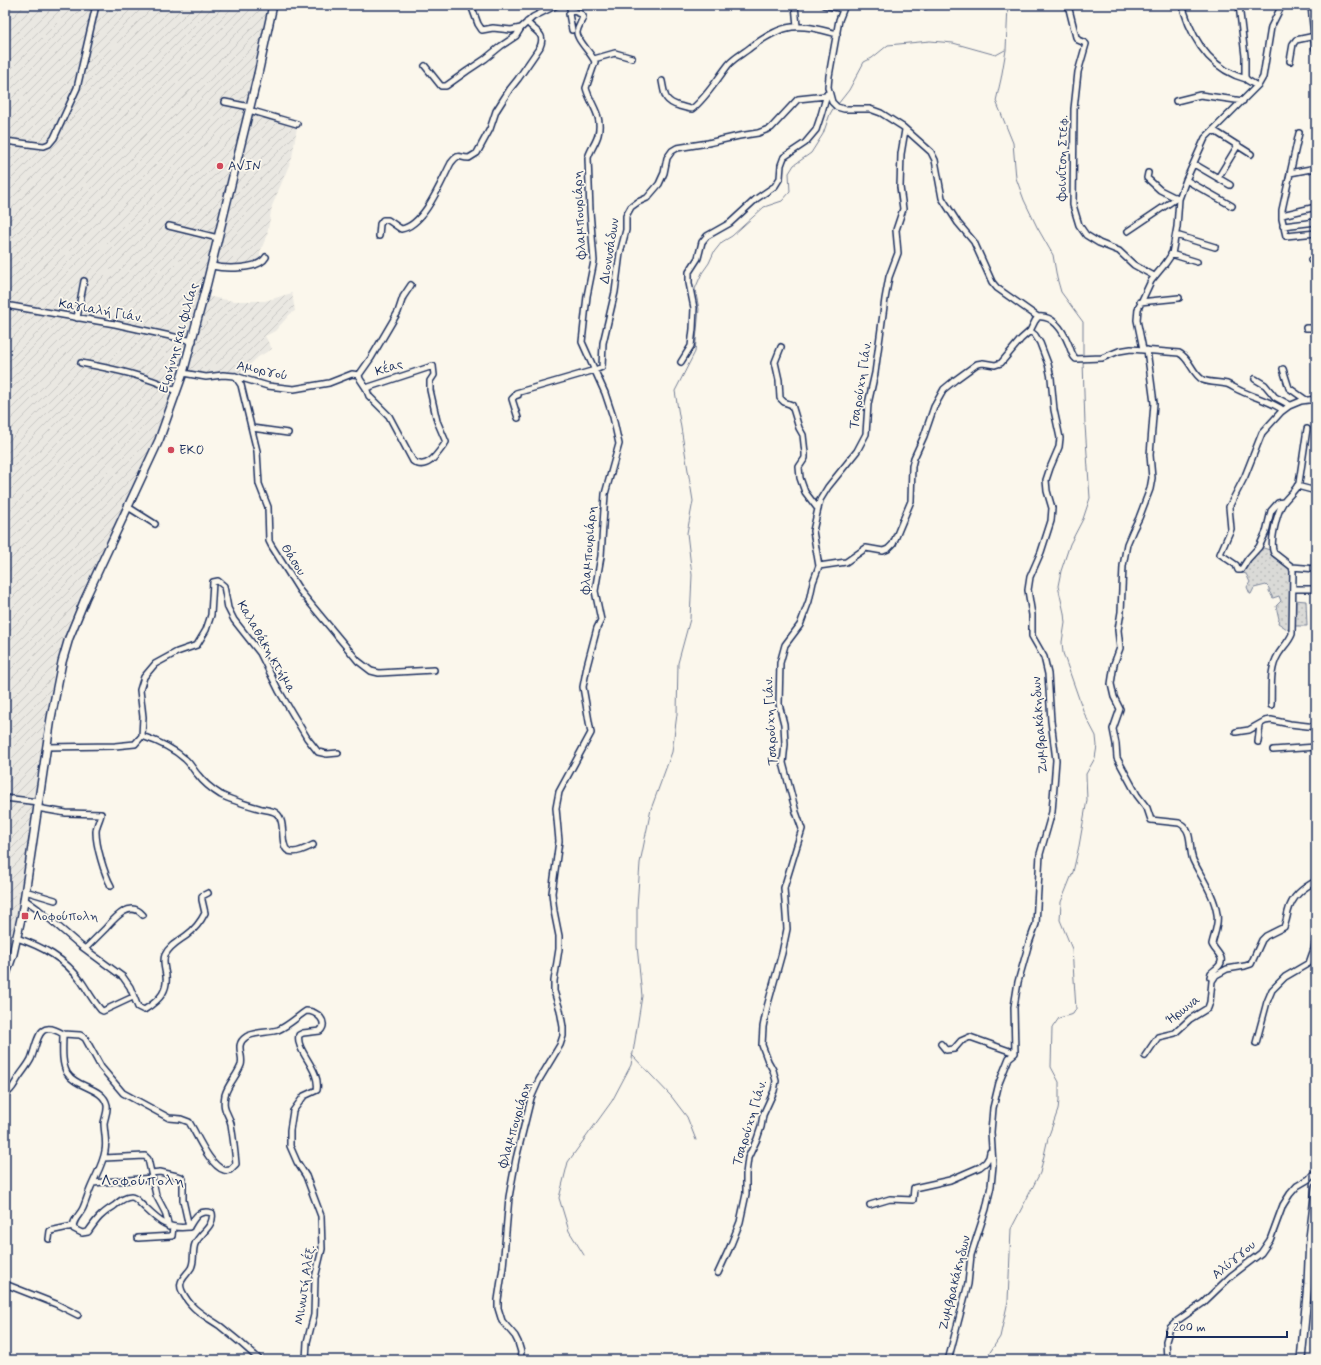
<svg xmlns="http://www.w3.org/2000/svg" width="1321" height="1365" viewBox="0 0 1321 1365" font-family="Mynerve,sans-serif">
	<style>
		.industrial { fill: url(#industrial-furrows) }
		.grass { fill: url(#grass-dots); stroke: #7a849a }
		.lines { fill: none; stroke-linecap: round; stroke-linejoin: round }
		.stream { stroke: #747e96; stroke-width: 1 }
		.street-casing { stroke: #1b2f5e; stroke-width: 8 }
		.secondary-casing { stroke: #1b2f5e; stroke-width: 10 }
		.street { stroke: #fbf7ec; stroke-width: 5 }
		.secondary { stroke: #fbf7ec; stroke-width: 7 }
		.poi-dot { fill: #d1495b; stroke: #fbf7ec; stroke-width: 1.5 }
		.labels { text-anchor: middle; dominant-baseline: central; stroke-width: 3.5; stroke-linejoin: round; paint-order: stroke }
		.street-label { font-size: 13px; fill: #1b2f5e; stroke: #fbf7ec }
		.poi-label { font-size: 13px; fill: #1b2f5e; stroke: #fbf7ec; text-anchor: start }
		.quarter-label { font-size: 15px; letter-spacing: 1px; fill: #1b2f5e; stroke: #fbf7ec }
	</style>
	<defs>
		<pattern id="industrial-furrows" width="10" height="10" patternUnits="userSpaceOnUse"><rect width="10" height="10" fill="#eae8e2"/><path d="M-1 1l2-2M0 10L10 0M9 11l2-2" fill="none" stroke="#c8c7c4"/></pattern>
		<pattern id="grass-dots" width="8" height="8" patternUnits="userSpaceOnUse"><rect width="8" height="8" fill="#dadad7"/><path d="M2 2h.1M6 6h.1" fill="none" stroke="#babbbb" stroke-width="1.8" stroke-linecap="round"/></pattern>
	</defs>
	<rect width="100%" height="100%" fill="#fbf7ec"/>
	<filter id="ink" filterUnits="userSpaceOnUse"><feTurbulence type="fractalNoise" baseFrequency=".025" numOctaves="2"/><feDisplacementMap in="SourceGraphic" scale="8" xChannelSelector="R" yChannelSelector="G"/><feConvolveMatrix kernelMatrix="1 2 1 2 8 2 1 2 1" color-interpolation-filters="sRGB"/></filter>
	<g filter="url(#ink)">
		<path class="industrial" d="M5,5H269L244,111L297,127L292,158L272,206L267,235L260,252V261L245,265L224,266L208,263L200,295L233,301H265L292,293L295,311L290,314L275,331L265,336L272,349L258,357L240,374H194L180,370L163,417L125,508L93,577H89L71,617L54,670L18,909L5,965Z"/>
		<path class="grass" d="M1260,547L1270,550L1272,556L1290,569V631L1278,623L1279,619L1276,606L1281,601L1279,596L1273,598L1269,591V588L1266,585L1254,588L1251,594H1250L1247,587L1250,582C1248,579 1248,577 1246,574L1237,571Z
			M1295,600L1306,601L1307,626H1295Z"/>
		<g class="lines">
			<path class="stream" d="M1008,5L1006,50L1001,79L996,101L1013,143L1016,178L1024,200L1037,227L1053,255L1057,278L1061,292L1083,322V357
				M838,104L849,90L864,62L872,58L888,45L930,41L953,43L996,55L1005,50
				M632,1055L671,1096L687,1117L696,1140
				M584,1255L569,1231L559,1198L568,1162L612,1101L631,1065L642,996L637,946V907L640,863L651,809L672,752L677,714L678,663L690,619L692,575L687,533L693,501L675,391L695,352L699,309L695,289L702,273L709,263L714,252L722,242L732,236L764,207L782,201L790,192L789,173L794,165L811,153L823,134L830,114L834,107
				M985,1360L1000,1337L1008,1301L1011,1229L1040,1173L1048,1138L1058,1110L1059,1100V1082L1051,1067L1052,1028L1059,1018L1073,1014L1076,1009L1072,949L1060,920L1061,902L1073,872L1079,846L1087,800L1086,774L1095,758L1097,746L1096,736L1084,713L1063,653L1062,642L1065,623L1064,613L1058,586L1061,571L1070,544L1083,519L1090,498L1085,425L1083,361"/>
			<g class="street-casing">
				<path id="street" d="M471,5L478,24L482,30L493,28L511,30L521,28
					M795,5L797,26
					M824,5L843,9
					M845,5L839,20L829,76L828,87L832,102L837,107L844,109H870L881,113L903,127L931,152L935,160L942,198L958,223L974,242L992,282L997,288L1038,317C1054,315 1064,333 1069,345C1071,350 1072,356 1076,359L1102,358L1119,351L1131,349L1179,353C1190,358 1192,374 1203,380C1211,383 1219,382 1227,384C1232,386 1236,389 1241,391C1256,398 1270,401 1283,410
					M913,5L925,6
					M1068,5L1076,37L1078,40L1085,43L1086,44L1078,72L1074,109L1073,205L1079,225L1086,235L1099,243L1119,251L1134,265L1154,276
					M1239,5L1245,56V77L1247,80L1257,86
					M571,10L569,14L572,30
					M1184,11C1194,43 1213,70 1246,79
					M594,59L615,53L632,58
					M1290,61L1293,44L1296,40L1315,36
					M425,66L441,86H446L467,71L485,59L501,46L516,36L521,28L533,17L557,5
					M662,81C665,96 664,101 679,106C684,107 687,109 692,109C707,97 717,79 729,64C735,57 744,53 751,47C786,22 797,23 837,34
					M1176,101L1200,95L1243,101
					M225,102L250,107
					M249,110L297,124
					M1213,130L1251,154
					M1299,133L1282,210V219L1286,236L1316,233
					M5,141L44,146L49,144L54,138L77,88L96,5
					M1194,164L1230,185
					M1148,173L1147,178L1160,190L1178,199
					M1290,173L1316,168
					M1218,178L1238,145
					M1186,180L1232,206
					M1282,215L1316,207
					M169,226L218,238
					M1283,226L1316,222
					M1128,231L1174,200L1176,197
					M1176,235L1215,247
					M379,236L380,224L383,220H388L401,229C424,226 441,182 451,163C460,152 458,158 469,158L477,153L490,129L496,111L510,89L518,79L540,47C546,33 535,32 527,22
					M1171,254L1197,262
					M1311,260H1316
					M212,266C225,269 259,270 266,257
					M1140,302L1179,298
					M5,305L115,324L193,341
					M77,318L84,281
					M1306,328H1316
					M781,347L775,362L779,380L780,398L784,402L792,405L799,428L803,435L805,453V458L799,467L800,478L805,492L818,509
					M1143,349L1137,320L1138,309L1151,281L1165,264L1172,254L1177,227L1179,199L1186,180L1205,138L1259,84L1263,77L1271,27L1282,5
					M1147,350L1154,403L1150,455L1152,478L1150,489L1139,518L1133,530L1127,544L1123,566L1121,612L1118,630L1120,648L1114,664L1111,684L1114,697L1120,709L1113,729L1116,744L1117,758L1137,795L1147,808L1151,820L1179,823C1194,830 1188,848 1193,860C1201,877 1214,894 1217,914C1219,925 1214,934 1212,944C1215,952 1227,958 1218,967C1216,969 1213,971 1211,973L1210,977L1213,979
					M681,362L691,346L693,329L694,308L689,283V272L698,258L702,242L707,236L730,223L756,199L775,186L780,178L781,165L784,157L805,143L816,130L821,115L827,94
					M81,363C114,369 147,376 177,391
					M1283,369L1289,388L1306,400
					M183,373L206,377L223,375L235,376L268,386L294,389L329,383L352,374L359,375
					M359,375L360,379L366,388L433,366L434,375L430,381V390L437,421L446,442C438,453 427,472 413,461L389,416L369,396L366,388
					M359,375L371,358L391,324L398,312L403,297L411,285
					M235,376L241,385L257,451L259,484L268,507L269,541L271,545L300,591L358,661L371,671L379,673L434,670
					M1255,379L1265,385L1275,397L1290,405
					M518,418L512,399L515,396L518,395L516,393L595,370L602,367L603,343L615,292L620,253L626,230V216L631,207L638,202L647,198L659,184L664,173L667,158L672,151L677,148L708,143L739,136L758,133L771,128L798,99L826,96
					M252,428L288,433
					M1297,486L1316,491
					M1283,502L1278,503L1271,511L1266,532L1259,547L1248,559L1241,570H1238L1236,565L1220,554L1231,529L1229,507L1245,476L1262,433L1281,412L1289,406L1301,401L1316,399
					M128,507L155,524
					M819,566L846,562L866,548L883,551L888,549L893,544L911,501L912,466L914,458L924,436L934,407L944,389L955,380L977,364L983,363L995,365L1001,363L1021,339L1030,331L1035,321L1038,317
					M1292,567L1316,569
					M1293,589H1316
					M1271,705C1272,689 1269,670 1278,655C1282,648 1289,642 1292,634L1293,571L1292,567L1274,553C1269,544 1277,512 1283,503C1288,496 1295,491 1299,483L1307,429
					M1236,732L1249,730L1265,721L1271,720L1290,724L1316,727
					M142,736C157,741 173,748 185,759C191,764 193,770 198,775C204,783 213,790 221,795C233,801 248,805 262,809C266,810 272,810 276,813C292,824 268,869 313,845
					M1258,742L1260,725
					M46,747L115,746L135,744L142,736L143,717L140,690L144,677L155,664L177,652L197,645L206,630L211,615L213,582L218,581L224,586L228,608L234,620L260,653L279,691L307,738L318,752L327,754L338,753
					M1273,750L1316,747
					M5,798L38,802
					M37,808L66,813L101,814C100,820 96,825 96,832C96,846 104,873 111,886
					M25,891L55,900
					M24,899L38,909L81,946L123,977L130,987L138,1007L144,1010C160,1000 170,990 165,970C164,965 163,960 165,955C170,945 179,941 187,935C195,929 201,921 205,913L202,900V896L208,893
					M17,938C43,947 64,958 81,981C88,991 93,1001 101,1010L103,1011L133,997
					M85,949C92,942 98,936 105,929C114,919 130,899 143,915
					M63,1034L80,1035L85,1038L101,1067L123,1093L169,1118L181,1119L189,1122C197,1134 209,1165 224,1170C226,1171 228,1170 230,1170L236,1164C235,1151 233,1137 231,1124C228,1111 222,1112 225,1095C228,1084 237,1076 241,1065C244,1055 234,1045 246,1037C253,1032 268,1033 278,1030C288,1026 297,1017 306,1011C317,1011 329,1022 320,1031L303,1033L299,1035C295,1051 321,1069 317,1090L304,1096L293,1111L290,1130V1146L297,1162L306,1176L321,1216L322,1249L315,1278L314,1315L307,1342L306,1360
					M1256,1043L1267,1002L1272,990L1285,977L1309,963L1314,949L1316,936
					M941,1044L946,1050L954,1049L961,1041L970,1037L1015,1053
					M1145,1056L1158,1037L1175,1033L1190,1019L1208,1008L1210,1002L1212,981L1216,975L1227,969L1245,966L1251,964L1262,940L1266,936L1284,927C1286,922 1287,917 1288,912C1292,896 1303,888 1316,881
					M5,1094C11,1092 14,1085 17,1080C21,1073 27,1067 31,1059C38,1042 37,1018 63,1034C63,1046 61,1062 67,1073C76,1088 103,1087 107,1105C108,1111 105,1117 104,1123C104,1132 107,1141 105,1151C103,1164 96,1175 91,1187C88,1194 86,1201 83,1208C80,1215 71,1221 74,1229L82,1233L88,1232C97,1219 101,1214 114,1206C119,1202 124,1197 131,1197C135,1197 138,1201 141,1204C157,1219 165,1230 189,1227C195,1217 199,1209 212,1213C215,1226 200,1233 195,1244C192,1251 195,1261 191,1268C186,1276 177,1281 182,1291C191,1310 204,1315 220,1326C234,1337 247,1348 260,1360
					M104,1158L145,1156L148,1159L156,1195L165,1212L169,1227
					M151,1173L160,1172L181,1177L183,1179V1200L189,1227
					M93,1183L152,1178
					M870,1205L890,1199L913,1200L914,1188L950,1180L980,1167L986,1162L989,1157L990,1152
					M138,1238L172,1236L173,1227
					M49,1239L50,1231L73,1226
					M1310,1248L1316,1249
					M718,1273L730,1247L740,1222L746,1194V1174L748,1158L757,1139L761,1127L763,1115L774,1091L776,1081L773,1070L768,1061L762,1045L763,1027L767,1007L782,953L787,929L784,888L802,829L796,812L783,763L785,744L784,724L779,704L780,663L785,645L800,625L809,601L813,582L819,566L813,531L820,500L828,487L857,451L866,434L868,404L875,373L885,299L889,277L898,253L896,230L903,209L900,187L901,154L905,130
					M5,1284L56,1304L78,1315
					M520,1360L521,1352L518,1342L515,1336L502,1321L498,1308V1300L503,1267L509,1197L516,1159L531,1098L539,1080L560,1045L563,1036V1027L560,1010L554,991V981L559,949V936L554,911L552,893L559,841L556,808L559,792L591,733L583,687L587,666L597,628L601,620L595,591L601,556L605,494L619,444L613,417L605,393L582,342L587,296L594,261L590,211L588,158C590,150 596,143 598,135C603,115 591,106 586,88L595,62C592,54 576,39 577,32C578,26 582,22 583,16L581,14L571,10L568,5
					M947,1360L949,1357L968,1284L971,1255L986,1209L991,1186L993,1165L991,1132L993,1108L999,1083L1009,1058L1015,1053L1014,1007L1018,982L1029,943L1036,924L1040,854L1052,812L1056,760L1051,721L1048,674L1044,657L1032,636V615L1028,590L1030,577L1041,552L1051,521L1052,508L1047,491L1046,480L1050,468L1059,447L1060,438L1054,410L1051,378L1048,364L1040,343L1035,335L1030,331
					M1167,1360L1166,1341L1170,1328L1177,1321L1203,1303L1231,1276L1261,1253L1270,1240L1283,1205L1290,1194L1297,1186L1309,1179L1316,1171"/>
			</g>
			<g class="secondary-casing">
				<path id="secondary" d="M1312,5L1316,48
					M5,977L13,954L22,914L51,718L62,662L69,638L85,599L159,440L183,373L207,283L258,74L273,5
					M1301,1360L1308,1284L1310,1238L1316,1188"/>
			</g>
			<use href="#street" class="street"/>
			<use href="#secondary" class="secondary"/>
		</g>
	</g>
	<g class="poi-dot">
		<circle cx="220" cy="166" r="4"/>
		<circle cx="171" cy="450" r="4"/>
		<rect x="21" y="912" width="8" height="8" rx="2"/>
	</g>
	<g class="labels">
		<g class="street-label">
			<text transform="translate(1063 158) rotate(-89)">Φοινίτση Στεφ.</text>
			<text transform="translate(580 215) rotate(-93)">Φλαμπουριάρη</text>
			<text transform="translate(610 251) rotate(-81)">Διονυσάδων</text>
			<text transform="translate(101 311) rotate(10)">Καγιαλή Γιάν.</text>
			<text transform="translate(179 338) rotate(-74)">Ειρήνης και Φιλίας</text>
			<text transform="translate(389 368) rotate(-18)">Κέας</text>
			<text transform="translate(262 371) rotate(12)">Αμοργού</text>
			<text transform="translate(861 385) rotate(-81)">Τσαρούχη Γιάν.</text>
			<text transform="translate(589 550) rotate(-86)">Φλαμπουριάρη</text>
			<text transform="translate(293 560) rotate(57)">Θάσου</text>
			<text transform="translate(266 647) rotate(60)">Καλαθάκη κτήμα</text>
			<text transform="translate(771 721) rotate(-93)">Τσαρούχη Γιάν.</text>
			<text transform="translate(1040 725) rotate(-94)">Ζυμβρακάκηδων</text>
			<text transform="translate(1183 1010) rotate(-37)">Ήρωνα</text>
			<text transform="translate(750 1123) rotate(-73)">Τσαρούχη Γιάν.</text>
			<text transform="translate(515 1125) rotate(-74)">Φλαμπουριάρη</text>
			<text transform="translate(1234 1260) rotate(-40)">Αλύγγου</text>
			<text transform="translate(955 1283) rotate(-76)">Ζυμβρακάκηδων</text>
			<text transform="translate(305 1285) rotate(-82)">Μινωτή Αλέξ.</text>
		</g>
		<g class="poi-label">
			<text x="228" y="166">AVIN</text>
			<text x="179" y="450">EKO</text>
			<text x="33" y="916">Λοφούπολη</text>
		</g>
		<g class="quarter-label">
			<text x="143" y="1181">Λοφούπολη</text>
		</g>
	</g>
	<rect width="1321" height="1365" fill="none" stroke="#fbf7ec" stroke-width="20"/>
	<rect x="10" y="10" width="1301" height="1345" fill="none" stroke="#1b2f5e" stroke-width="1.5" filter="url(#ink)"/>
	<path d="M1167 1331v6h120v-6" fill="none" stroke="#1b2f5e" stroke-width="2"/>
	<text x="1173" y="1331" font-size="12" fill="#1b2f5e" stroke="#fbf7ec" stroke-width="3" paint-order="stroke">200 m</text>
</svg>
